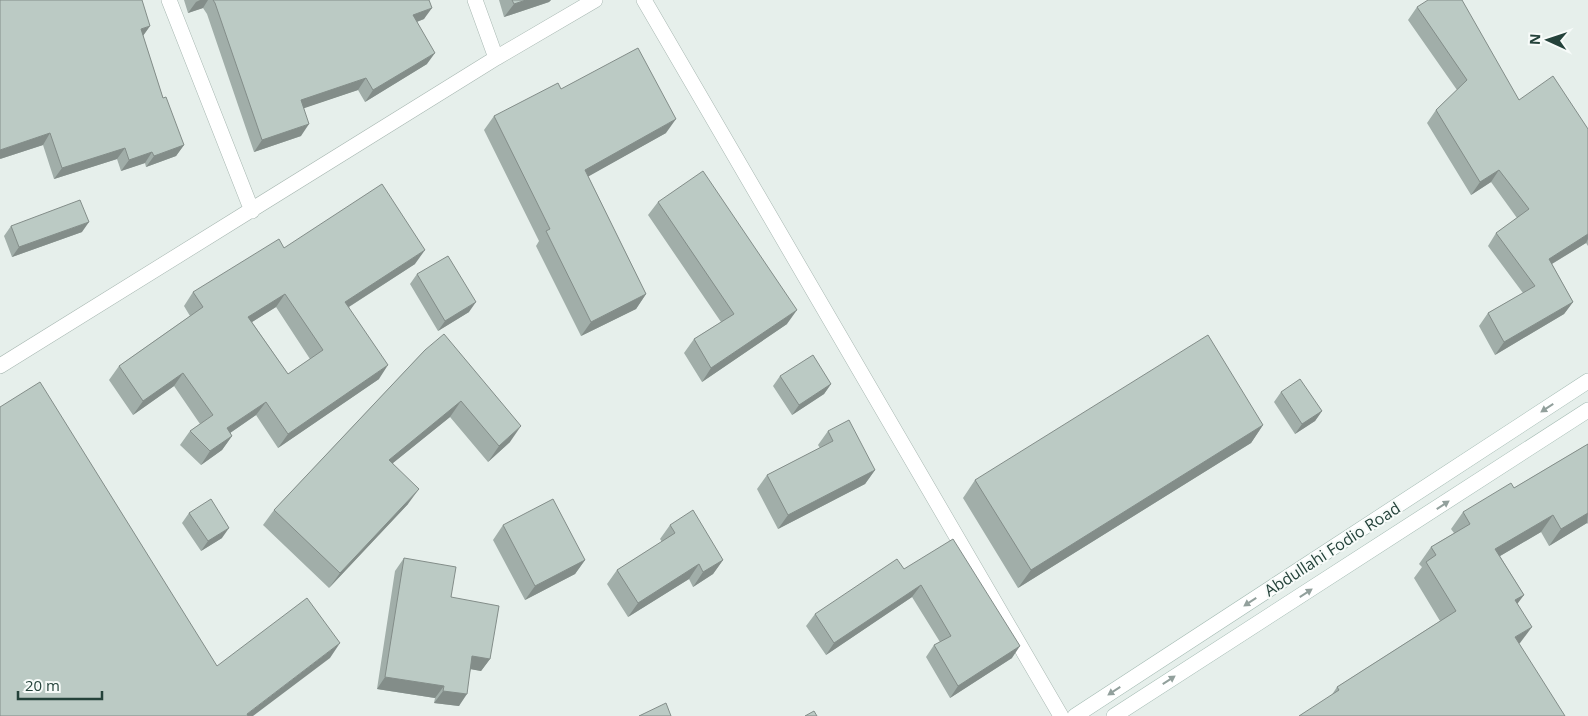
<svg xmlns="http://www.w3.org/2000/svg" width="1588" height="716" viewBox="0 0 1588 716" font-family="'Open Sans',sans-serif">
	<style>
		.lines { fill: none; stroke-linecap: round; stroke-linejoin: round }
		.minor-casing { stroke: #a8b8b2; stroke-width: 16 }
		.secondary-casing { stroke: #a4bbb3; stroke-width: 16 }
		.minor { stroke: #fff; stroke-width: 15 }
		.secondary { stroke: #fff; stroke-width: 15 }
		.wall { fill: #a1aea9; fill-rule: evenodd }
		.shaded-wall { fill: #838d89 }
		.building { fill: #bbcac4; stroke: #838d89; fill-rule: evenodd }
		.oneway { fill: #92a09c }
		.labels { text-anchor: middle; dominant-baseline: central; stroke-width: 4; stroke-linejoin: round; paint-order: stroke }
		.street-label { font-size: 16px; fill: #24423a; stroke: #f7fbf9 }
	</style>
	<rect width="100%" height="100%" fill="#e6efeb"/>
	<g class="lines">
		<g class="minor-casing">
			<path id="minor" d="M169,0L252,211
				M475,0L496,58
				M644,0L1061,716
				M0,366L496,58L595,0"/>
		</g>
		<g class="secondary-casing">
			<path id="secondary" d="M1075,716L1588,381
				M1114,716L1588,410"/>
		</g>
		<use href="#minor" class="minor"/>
		<use href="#secondary" class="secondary"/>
	</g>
	<path class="wall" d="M184,0H429L424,19L417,22L427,64L365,102L358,90L303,108L301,136L254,152L207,14L203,8L188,13Z
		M499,0H551L549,2L504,17Z
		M1417,7L1519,100L1588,129V246L1586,243L1552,264L1573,302L1564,314L1495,355L1479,326L1488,313L1523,293L1488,246L1496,233L1517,218L1491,182L1471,195L1427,123L1436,110L1457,90L1408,20Z
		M150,26L143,36L163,98L184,145L176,156L146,167L145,163L121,171L117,159L54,179L43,145L0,159Z
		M561,89L666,133L588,176L646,294L636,309L581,336L536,246L539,241L484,130L494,116Z
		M658,202L787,324L702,382L684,353L694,339L721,322L648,215Z
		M11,226L82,232L12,257L4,236Z
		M284,248L415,264L349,307L379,379L278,448L256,415L230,433L232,436L222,450L201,465L180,445L190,431L200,424L174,386L133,415L109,380L119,366L190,316L184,306L193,292ZM276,307L310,359L288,374L252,322Z
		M417,274L469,312L438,331L410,284Z
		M425,350L510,442L488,462L450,417L393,463L408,504L329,588L263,525L274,510Z
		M780,376L831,384L824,394L792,415L773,386Z
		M1281,392L1322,411L1315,421L1295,434L1274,402Z
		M1263,425L1251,443L1018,588L963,498L975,480Z
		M828,431L875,470L865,484L778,529L757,489L767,475L820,448L818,445Z
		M1588,444V524L1587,523L1549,546L1541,532L1500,556L1524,595L1517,603L1331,696L1337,687L1440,621L1414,578L1422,567L1419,564L1431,547L1454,533L1451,529L1463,512L1514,488Z
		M189,513L222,538L201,551L182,523Z
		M503,525L585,560L575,574L525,600L493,540Z
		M670,525L723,560L713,574L693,587L689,579L628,617L607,584L617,570L662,542L660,539Z
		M404,558L451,597L490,659L481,671L471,669L459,706L434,703L435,698L377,689L395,571Z
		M904,569L1012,658L950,698L926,657L934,645L940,642L912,597L826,655L806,626L815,614Z"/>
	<path class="shaded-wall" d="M200,0H208L203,8L188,13L196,2Z
		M526,0H551L549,2L504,17L514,4Z
		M432,8L424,19L405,26L413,15Z
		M150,26L142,37L141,29Z
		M435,53L427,64L365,102L373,90Z
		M366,78L358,90L293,112L301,100Z
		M676,119L666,133L575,184L585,170Z
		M309,124L301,136L254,152L262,140Z
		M50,133L43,145L0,159V150Z
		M184,145L176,156L146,167L154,156Z
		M125,148L117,159L54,179L62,168Z
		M152,152L145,163L121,171L129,160Z
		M1499,170L1491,182L1471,195L1480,182Z
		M89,222L82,232L12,257L19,247Z
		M1588,234V239L1586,243L1540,271L1549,259Z
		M425,250L415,264L336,315L345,302Z
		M285,294L276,307L239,330L248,317Z
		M646,294L636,309L581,336L591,322Z
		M476,302L469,312L438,331L445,321Z
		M1573,302L1564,314L1495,355L1504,342Z
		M797,310L787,324L702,382L711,368Z
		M388,365L379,379L278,448L288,434Z
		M183,373L174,386L133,415L143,401Z
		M831,384L824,394L792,415L799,405Z
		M461,401L450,417L378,475L389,460Z
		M266,402L256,415L217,442L227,428Z
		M1322,411L1315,421L1295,434L1302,424Z
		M1263,425L1251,443L1018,588L1031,570Z
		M521,426L510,442L488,462L499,446Z
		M232,436L222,450L201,465L210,451Z
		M875,470L865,484L778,529L788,515Z
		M419,489L408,504L329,588L340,573Z
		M1588,513L1587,523L1549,546L1561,529Z
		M1553,515L1541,532L1483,566L1495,549Z
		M229,528L222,538L201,551L208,541Z
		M585,560L575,574L525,600L535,586Z
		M723,560L713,574L693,587L703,572Z
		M699,564L689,579L628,617L638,603Z
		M921,585L912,597L826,655L834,643Z
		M1524,595L1512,611L1515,600Z
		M1532,627L1520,643L1504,653L1515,637Z
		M340,643L330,658L253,716H245L247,714Z
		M1020,646L1012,658L950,698L958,686Z
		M472,656L490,659L481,671L464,668Z
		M385,677L444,686L435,698L377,689Z
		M443,691L467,694L459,706L434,703Z"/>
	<path class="building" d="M0,0H142L150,26L141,29L163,98L166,97L184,145L154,156L152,152L129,160L125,148L62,168L50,133L0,150Z
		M213,0H429L432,8L413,15L435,53L373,90L366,78L301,100L309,124L262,140L215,3Z
		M512,0H526L514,4Z
		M1428,0H1462L1519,100L1553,76L1588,129V234L1549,259L1573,302L1504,342L1488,313L1535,286L1496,233L1529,209L1499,170L1480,182L1436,110L1467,80L1417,7Z
		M638,48L676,119L585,170L646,294L591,322L546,231L550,229L494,116L558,83L561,89Z
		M703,171L797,310L711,368L694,339L734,314L658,202Z
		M382,184L425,250L345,302L388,365L288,434L266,402L227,428L232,436L210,451L190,431L213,415L183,373L143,401L119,366L203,307L193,292L279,239L284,248ZM285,294L323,350L288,374L248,317Z
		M80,200L89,222L19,247L11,226Z
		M448,256L476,302L445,321L417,274Z
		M444,334L521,426L499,446L461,401L389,460L419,489L340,573L274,510L425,350Z
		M1208,335L1263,425L1031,570L975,480Z
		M813,355L831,384L799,405L780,376Z
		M1300,379L1322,411L1302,424L1281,392Z
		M40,382L217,666L307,598L340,643L247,714L248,716H0V407Z
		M849,420L875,470L788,515L767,475L833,441L828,431Z
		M1588,444V513L1561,529L1553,515L1495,549L1524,595L1515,600L1532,627L1515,637L1565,716H1299L1339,690L1337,687L1456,611L1426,562L1436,555L1431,547L1470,524L1463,512L1511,483L1514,488Z
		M211,499L229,528L208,541L189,513Z
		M553,499L585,560L535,586L503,525Z
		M693,510L723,560L703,572L699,564L638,603L617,570L675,533L670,525Z
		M953,539L1020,646L958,686L934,645L951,636L921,585L834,643L815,614L897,559L904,569Z
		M404,558L456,567L451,597L499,606L490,659L472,656L467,694L443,691L444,686L385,677Z
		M666,703L671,716H639Z
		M814,711L817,716H805Z"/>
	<defs><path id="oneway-solid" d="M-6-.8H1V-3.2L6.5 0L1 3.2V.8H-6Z" transform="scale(1.25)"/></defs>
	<g class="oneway">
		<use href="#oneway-solid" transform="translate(1547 408) rotate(147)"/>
		<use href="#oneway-solid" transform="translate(1443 505) rotate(-33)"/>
		<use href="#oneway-solid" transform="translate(1306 593) rotate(-33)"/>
		<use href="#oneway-solid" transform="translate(1250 602) rotate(147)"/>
		<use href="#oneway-solid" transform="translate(1169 680) rotate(-33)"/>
		<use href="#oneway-solid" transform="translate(1114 691) rotate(147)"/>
	</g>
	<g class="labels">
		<g class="street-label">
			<text transform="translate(1332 549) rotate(-33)">Abdullahi Fodio Road</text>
		</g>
	</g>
	<g transform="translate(1548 40) rotate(273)" stroke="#f7fbf9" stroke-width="4" paint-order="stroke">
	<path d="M0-4L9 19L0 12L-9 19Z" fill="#24423a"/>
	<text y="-8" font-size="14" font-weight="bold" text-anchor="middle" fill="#24423a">N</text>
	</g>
	<path d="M18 691v8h84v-8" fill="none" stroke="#24423a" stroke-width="2.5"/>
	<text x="25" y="691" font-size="15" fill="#24423a" stroke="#f7fbf9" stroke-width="4" paint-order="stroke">20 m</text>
</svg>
